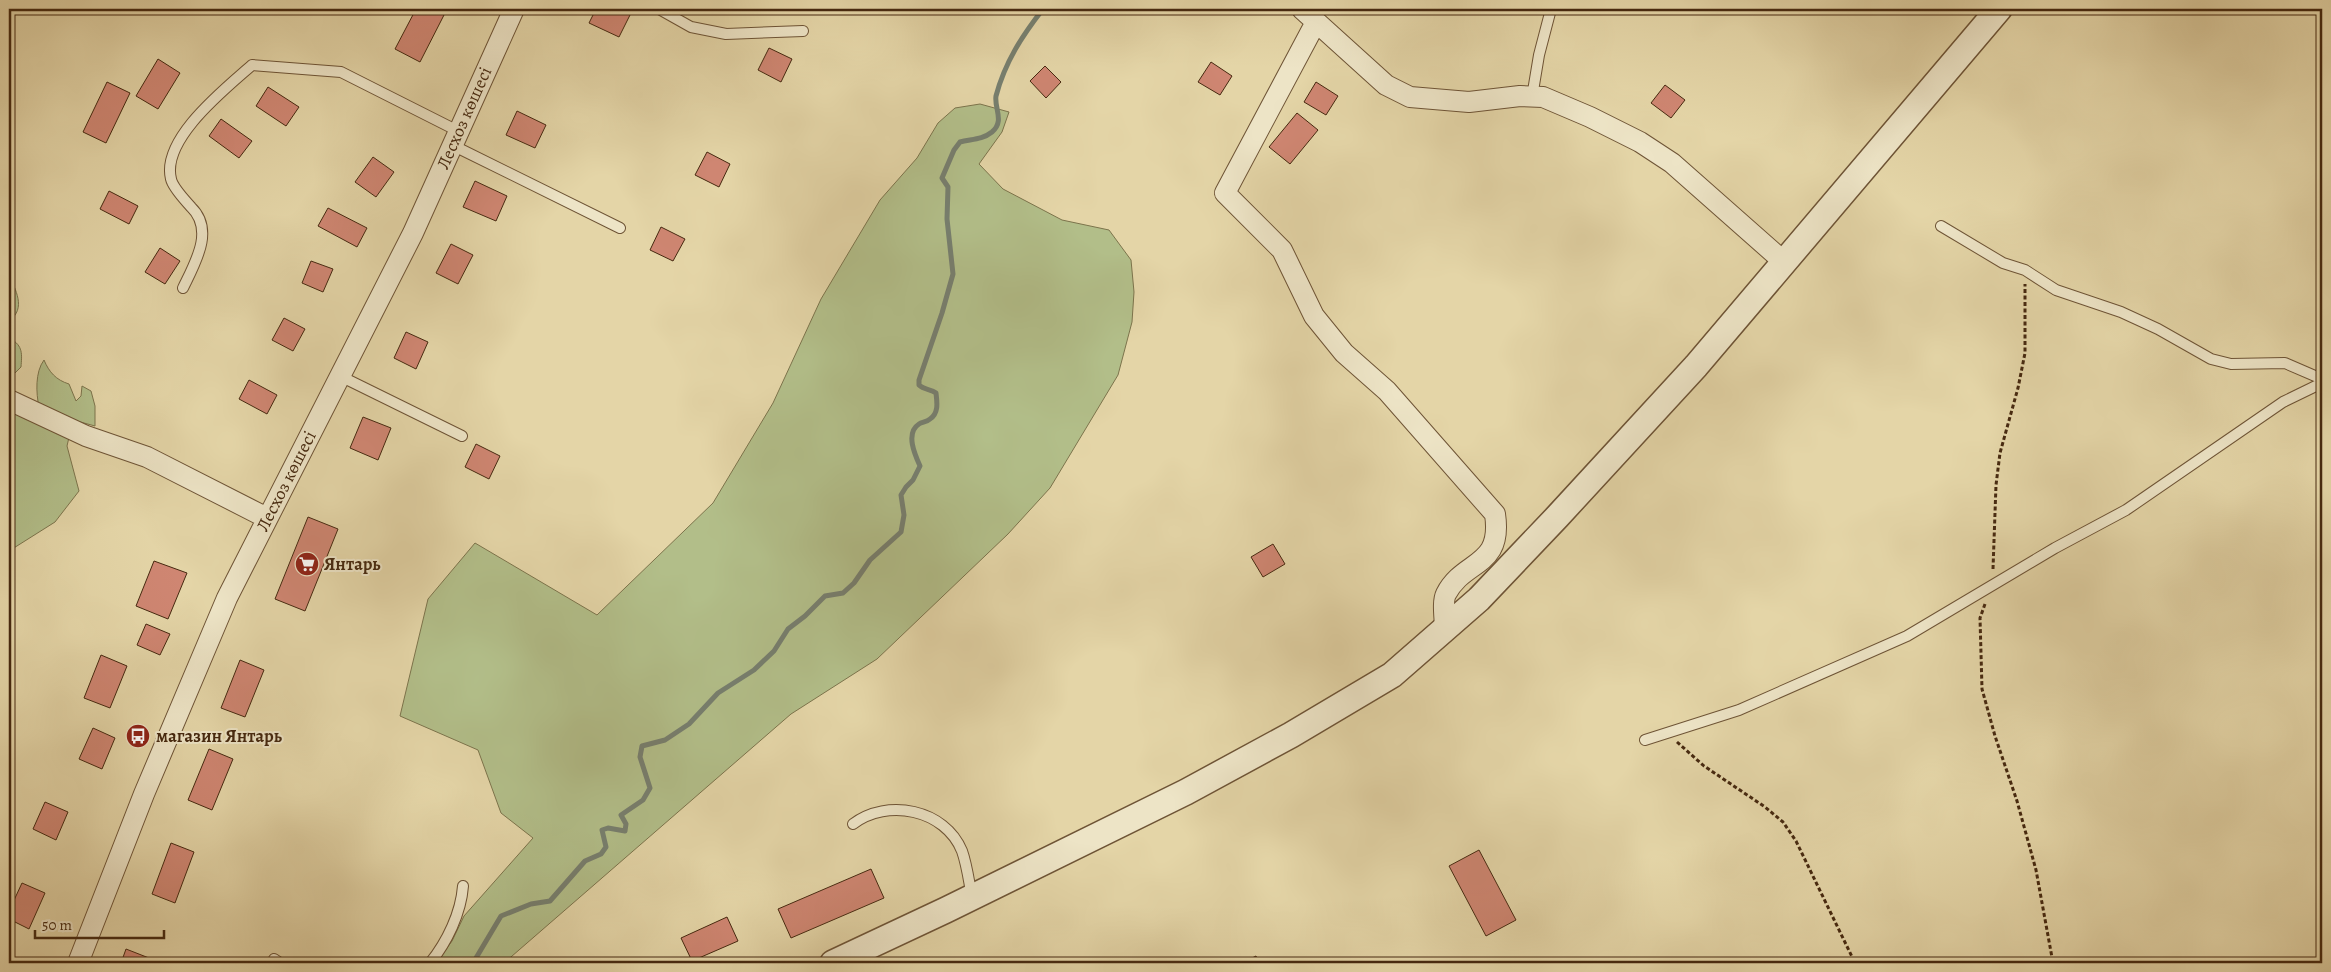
<svg xmlns="http://www.w3.org/2000/svg" width="2331" height="972" viewBox="0 0 2331 972" font-family="Alegreya,serif">
	<style>
		.green { fill: #b2be89; stroke: #7c744c }
		.lines { fill: none; stroke-linecap: round; stroke-linejoin: round }
		.stream { stroke: #777f6f; stroke-width: 5 }
		.building { fill: #cf8672; stroke: #462910 }
		.service-casing { stroke: #6e5436; stroke-width: 12 }
		.minor-casing { stroke: #6e5436; stroke-width: 22 }
		.tertiary-casing { stroke: #6e5436; stroke-width: 28 }
		.path { stroke: #462910; stroke-width: 3; stroke-dasharray: 4 2.5; stroke-linecap: butt }
		.service { stroke: #ede4c6; stroke-width: 10 }
		.minor { stroke: #ede4c6; stroke-width: 20 }
		.tertiary { stroke: #ede4c6; stroke-width: 25 }
		.labels { text-anchor: middle; dominant-baseline: central; stroke-width: 4; stroke-linejoin: round; paint-order: stroke }
		.street-label { font-size: 18px; fill: #462910; stroke: #ede4c6 }
		.poi-label { font-size: 18px; font-weight: bold; fill: #462910; stroke: #ede4c6; text-anchor: start }
	</style>
	<rect width="100%" height="100%" fill="#e4d5a7"/>
	<filter id="stains"><feTurbulence type="fractalNoise" baseFrequency=".004" numOctaves="4"/><feColorMatrix values="0 0 0 0 .2 0 0 0 0 .09 0 0 0 0 .02 0 0 0 .5 -.17"/></filter>
	<radialGradient id="worn" r=".72"><stop offset=".6" stop-color="#630" stop-opacity="0"/><stop offset="1" stop-color="#630" stop-opacity=".3"/></radialGradient>
	<path class="green" d="M980,104L1009,112L1002,132L979,164L1003,189L1062,220L1109,230L1131,260L1134,292L1132,322L1118,375L1050,488L1008,534L877,659L791,714L504,963H436L452,941L464,916L533,838L501,813L478,750L400,716L428,599L475,543L597,615L713,503L773,403L821,299L880,200L917,158L938,123L955,108Z
		M9,274C15,290 27,308 9,321Z
		M11,339C23,346 22,354 21,367L9,379V340Z
		M44,360C49,372 56,380 69,384L76,401L81,396L82,386L91,391L95,406V426L73,420L67,446L79,491L55,522L9,551V414L21,407H39C36,393 35,372 44,360Z"/>
	<g class="lines">
		<path class="stream" d="M473,963L501,916L531,904L550,901L585,861L601,854L606,847L602,830L608,828L625,831L626,824L621,815L643,800L650,788L640,757L642,746L665,740L689,724L718,693L754,670L774,651L788,629L805,616L825,596L843,593L854,583L870,560L901,532L904,515L901,495L906,487L913,480L920,466C915,455 905,433 919,424C922,422 927,422 930,419C939,413 937,402 936,393C931,389 924,390 919,385V380L942,313L953,274L947,219L948,187L942,178L954,150L960,142C971,139 982,140 992,132C1005,121 994,108 996,96C1005,62 1022,36 1043,9"/>
	</g>
	<path class="building" d="M416,9H432L444,15L420,62L395,49Z
		M596,9H633L619,37L589,23Z
		M769,48L792,59L781,82L758,70Z
		M158,59L180,73L158,109L136,96Z
		M1211,62L1232,76L1220,95L1198,82Z
		M1045,66L1061,82L1046,98L1030,81Z
		M107,82L130,93L106,143L83,132Z
		M1316,82L1338,96L1326,115L1304,102Z
		M1665,85L1685,100L1671,118L1651,103Z
		M268,87L299,107L286,126L256,106Z
		M517,111L546,125L535,148L506,135Z
		M1297,113L1318,130L1290,164L1269,147Z
		M221,119L252,141L239,158L209,136Z
		M707,152L730,164L719,187L695,175Z
		M373,157L394,172L376,197L355,182Z
		M475,181L507,196L496,221L463,207Z
		M109,191L138,206L129,224L100,209Z
		M328,208L367,228L357,247L318,226Z
		M661,227L685,239L673,261L650,250Z
		M451,244L473,255L458,284L436,273Z
		M160,248L180,261L165,284L145,272Z
		M311,261L333,269L323,292L302,283Z
		M284,318L305,329L293,351L272,340Z
		M406,332L428,342L416,369L394,358Z
		M249,380L277,395L267,414L239,399Z
		M363,417L391,428L378,460L350,448Z
		M476,444L500,456L489,479L465,467Z
		M308,517L338,529L305,611L275,599Z
		M1273,544L1285,564L1263,577L1251,557Z
		M154,561L187,573L168,619L136,606Z
		M146,624L170,634L160,655L137,645Z
		M101,655L127,666L110,708L84,698Z
		M240,660L264,670L245,717L221,708Z
		M93,728L115,738L102,769L79,759Z
		M209,749L233,759L212,810L188,800Z
		M45,802L68,812L56,840L33,829Z
		M171,843L194,852L175,903L152,894Z
		M1479,850L1516,920L1486,936L1449,866Z
		M871,869L884,898L791,938L778,909Z
		M22,883L45,893L29,929L9,919V911Z
		M727,917L738,941L692,961L681,938Z
		M126,949L149,958L147,963H121Z
		M1256,956L1259,963H1242Z"/>
	<g class="lines">
		<g class="service-casing">
			<path id="service" d="M659,9L691,27L726,34L803,31
				M1532,97L1539,55L1551,9
				M452,145L620,228
				M1941,226L2003,263L2025,270L2056,290L2121,312L2158,329L2211,359L2231,364L2285,363L2322,379
				M183,288C195,263 215,230 191,207C185,200 173,188 171,179C161,139 225,89 252,65L341,72L458,131
				M340,376L462,436
				M1645,740L1739,710L1907,636L2055,548L2126,510L2283,402L2322,383
				M853,824C887,798 945,809 962,851C967,865 969,882 972,897
				M274,959L280,963
				M430,963C447,942 461,913 463,886"/>
		</g>
		<g class="minor-casing">
			<path id="minor" d="M1302,9L1386,85L1410,97L1469,102L1520,96L1543,97L1590,117L1640,142L1672,163L1784,262
				M1316,22L1225,193L1282,250L1314,316L1344,353L1387,391L1495,514C1503,568 1464,559 1446,594C1442,602 1445,619 1445,629
				M9,400L86,436L147,457L267,518
				M78,963L144,794L227,598L413,233L514,9"/>
		</g>
		<g class="tertiary-casing">
			<path id="tertiary" d="M833,963L946,910L1186,792L1291,735L1392,675L1479,599L1557,517L1696,366L1999,9"/>
		</g>
		<path class="path" d="M1993,569L1996,485L2000,453L2018,388L2025,353V284
			M1985,604L1980,618L1982,689L1995,736L2017,801L2036,870L2053,963
			M1677,742L1704,766L1765,807L1783,822L1796,841L1855,963"/>
		<use href="#service" class="service"/>
		<use href="#minor" class="minor"/>
		<use href="#tertiary" class="tertiary"/>
	</g>
	<defs>
		<g id="supermarket-disc" transform="scale(1.25)"><circle r="9.5" fill="#8f2418" stroke="#ede4c6"/><path d="M-6-5.5h2.5l.6 2H6L4.5 2H-2.5L-4.4-4H-6ZM-1.5 3.2a1.3 1.3 0 1 0 .1 0ZM3 3.2a1.3 1.3 0 1 0 .1 0Z" fill="#fff"/></g>
		<g id="bus-disc" transform="scale(1.25)"><circle r="9.5" fill="#8f2418" stroke="#ede4c6"/><path d="M-5-6H5V4H4V6H2V4H-2V6H-4V4H-5ZM-3.5-4V0h7V-4ZM-3.5 1.2v1.5H-2V1.2ZM2 1.2v1.5H3.5V1.2Z" fill="#fff"/></g>
	</defs>
	<g fill-rule="evenodd">
		<use href="#supermarket-disc" x="307" y="564"/>
		<use href="#bus-disc" x="138" y="736"/>
	</g>
	<g class="labels">
		<g class="street-label">
			<text transform="translate(464 118) rotate(-66)">Лесхоз көшесі</text>
			<text transform="translate(286 481) rotate(-63)">Лесхоз көшесі</text>
		</g>
		<g class="poi-label">
			<text x="324" y="564">Янтарь</text>
			<text x="156" y="736">магазин Янтарь</text>
		</g>
	</g>
	<rect width="2331" height="972" fill="none" stroke="#e4d5a7" stroke-width="30"/>
	<rect x="10" y="10" width="2311" height="952" fill="none" stroke="#462910" stroke-width="2.5"/>
	<rect x="15" y="15" width="2301" height="942" fill="none" stroke="#462910"/>
	<path d="M35 930v8h129v-8" fill="none" stroke="#462910" stroke-width="2.5"/>
	<text x="42" y="930" font-size="15" fill="#462910" stroke="#ede4c6" stroke-width="4" paint-order="stroke">50 m</text>
	<rect width="100%" height="100%" filter="url(#stains)"/>
	<rect width="100%" height="100%" fill="url(#worn)"/>
</svg>
